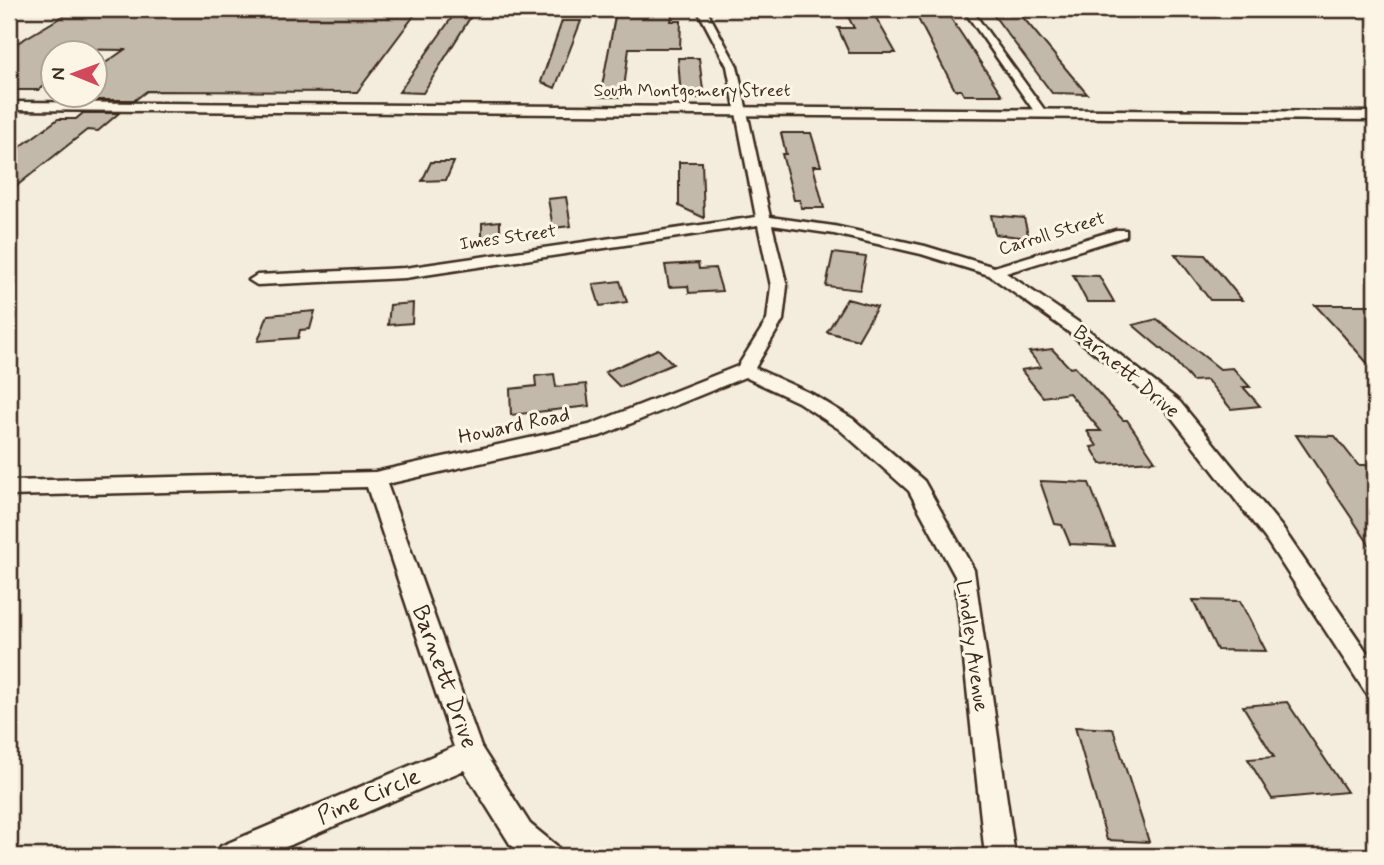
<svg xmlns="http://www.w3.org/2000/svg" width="1384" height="865" viewBox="0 0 1384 865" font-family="Mynerve,sans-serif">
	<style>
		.building { fill: #c3b9aa; stroke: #3b2a1e; stroke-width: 2 }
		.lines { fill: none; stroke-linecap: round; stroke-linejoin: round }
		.minor-casing { stroke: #3b2a1e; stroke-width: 5 }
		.tertiary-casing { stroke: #3b2a1e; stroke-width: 5 }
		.minor { fill: #fcf5e5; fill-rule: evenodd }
		.tertiary { fill: #fcf5e5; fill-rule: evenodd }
		.labels { text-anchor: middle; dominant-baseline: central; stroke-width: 6; stroke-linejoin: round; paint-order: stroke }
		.far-street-label { font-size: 18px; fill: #3b2a1e; stroke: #fcf5e5 }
		.street-label { font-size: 21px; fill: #3b2a1e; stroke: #fcf5e5 }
		.near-street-label { font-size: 24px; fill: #3b2a1e; stroke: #fcf5e5 }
	</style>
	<rect width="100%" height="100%" fill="#f4eddd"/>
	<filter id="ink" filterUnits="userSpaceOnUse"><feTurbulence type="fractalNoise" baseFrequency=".0143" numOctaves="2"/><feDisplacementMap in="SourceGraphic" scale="14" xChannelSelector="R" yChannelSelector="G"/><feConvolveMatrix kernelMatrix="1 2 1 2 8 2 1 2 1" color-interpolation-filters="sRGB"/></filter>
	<g filter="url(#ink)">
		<path class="building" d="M75,9H419L357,92L147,91L135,100H94V71L124,50L52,49V80L38,90H9V48Z
			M458,9L473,13L423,93L399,92Z
			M844,9H871L896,53H849L838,28H854Z
			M913,9L946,11L1002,95H964L961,90H955Z
			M989,9H1016L1087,94L1052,93Z
			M616,11L673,12L671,21H681L680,48H629L623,97H600Z
			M562,21H581L555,88L541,82Z
			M678,58H699L704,98H681Z
			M83,113H119L98,131L87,130L9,192V155L58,119H76Z
			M781,133H811L821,166H813L824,208H801L800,200H794L782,154H786Z
			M431,162H454L446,180L422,181Z
			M679,162H702L704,218L679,206Z
			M566,197L571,226L553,228L548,199Z
			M991,215L1024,218L1029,238L995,234Z
			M500,221V241L482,243V223Z
			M833,253L866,257L860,290L826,286Z
			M1175,254L1205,255L1242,300H1210Z
			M698,263L699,269L715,268L722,291L689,293L688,286L669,287L665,265Z
			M1073,275L1099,276L1114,302H1087Z
			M620,281L627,302L600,306L593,284Z
			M847,299L877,307L858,340L827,332Z
			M413,303L412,323L388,325L390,305Z
			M1315,305H1375V372L1342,334Z
			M315,311L310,329L300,330L298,338L258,341L268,315Z
			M1157,319L1220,369L1233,368L1250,387H1243L1260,406L1231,409L1207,380L1192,381L1173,359L1133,325Z
			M658,349L673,364L620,387L605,372Z
			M1052,349L1070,368L1075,367L1123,420H1127L1155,461L1101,464L1091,447L1097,446L1087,431H1101L1069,393L1043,397L1021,370L1041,367L1029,352Z
			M554,374L556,387L586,384L589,406L511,415L510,389L536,386L535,376Z
			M1296,435L1335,436L1358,465H1375V553Z
			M1040,481L1089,483L1114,546L1070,544L1062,525L1055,524Z
			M1193,600L1240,601L1266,651L1217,650Z
			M1287,702L1347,792L1272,799L1248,759L1274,757L1243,706Z
			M1075,727L1113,729L1149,842L1107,840Z"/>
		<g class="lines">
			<g class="minor-casing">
				<path id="minor" d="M697,9H706L737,66L770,217L834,226L925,246L994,267L1116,230H1126V236L1006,273L1078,322L1180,402L1281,526L1375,664V696L1366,693L1265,538L1166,410L1066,330L989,275L921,254L834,234L772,225L787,286L783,320L755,368L812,394L853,419L924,481L974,570L1015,856H985L955,576L909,491L839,429L798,402L745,377L600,436L387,484L481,747L530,824L557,846L562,856H524L510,844L464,770L265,856H216L221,846L454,747L367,487L9,496V481L375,472L589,425L738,366L767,320L771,286L758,225L405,278L257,285L249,280L257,275L405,268L756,217L727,66Z
					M963,9H971L1046,112L1044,114H1036Z"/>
			</g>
			<g class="tertiary-casing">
				<path id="tertiary" d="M9,102L1375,112V120L9,110Z"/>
			</g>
			<use href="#minor" class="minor"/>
			<use href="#tertiary" class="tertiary"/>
		</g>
	</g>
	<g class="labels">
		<g class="far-street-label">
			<text x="692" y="91">South Montgomery Street</text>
			<text transform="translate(1052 234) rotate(-17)">Carroll Street</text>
			<text transform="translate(508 238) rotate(-8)">Imes Street</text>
		</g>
		<g class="street-label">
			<text transform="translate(1126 372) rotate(40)">Barnett Drive</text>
			<text transform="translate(514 426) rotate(-12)">Howard Road</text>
			<text transform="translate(972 646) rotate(82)">Lindley Avenue</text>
		</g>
		<g class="near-street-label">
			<text transform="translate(444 677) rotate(70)">Barnett Drive</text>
			<text transform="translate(369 797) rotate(-23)">Pine Circle</text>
		</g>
	</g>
	<rect width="1384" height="865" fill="none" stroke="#fcf5e5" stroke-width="35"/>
	<rect x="18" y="18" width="1349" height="830" fill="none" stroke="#3b2a1e" stroke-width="2.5" filter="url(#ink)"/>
	<g transform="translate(74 74) rotate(271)"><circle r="33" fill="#fcf5e5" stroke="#afa495" stroke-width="2"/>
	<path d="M0-5L12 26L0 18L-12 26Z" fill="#d1495b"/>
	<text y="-10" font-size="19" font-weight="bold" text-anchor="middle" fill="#3b2a1e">N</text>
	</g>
</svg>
